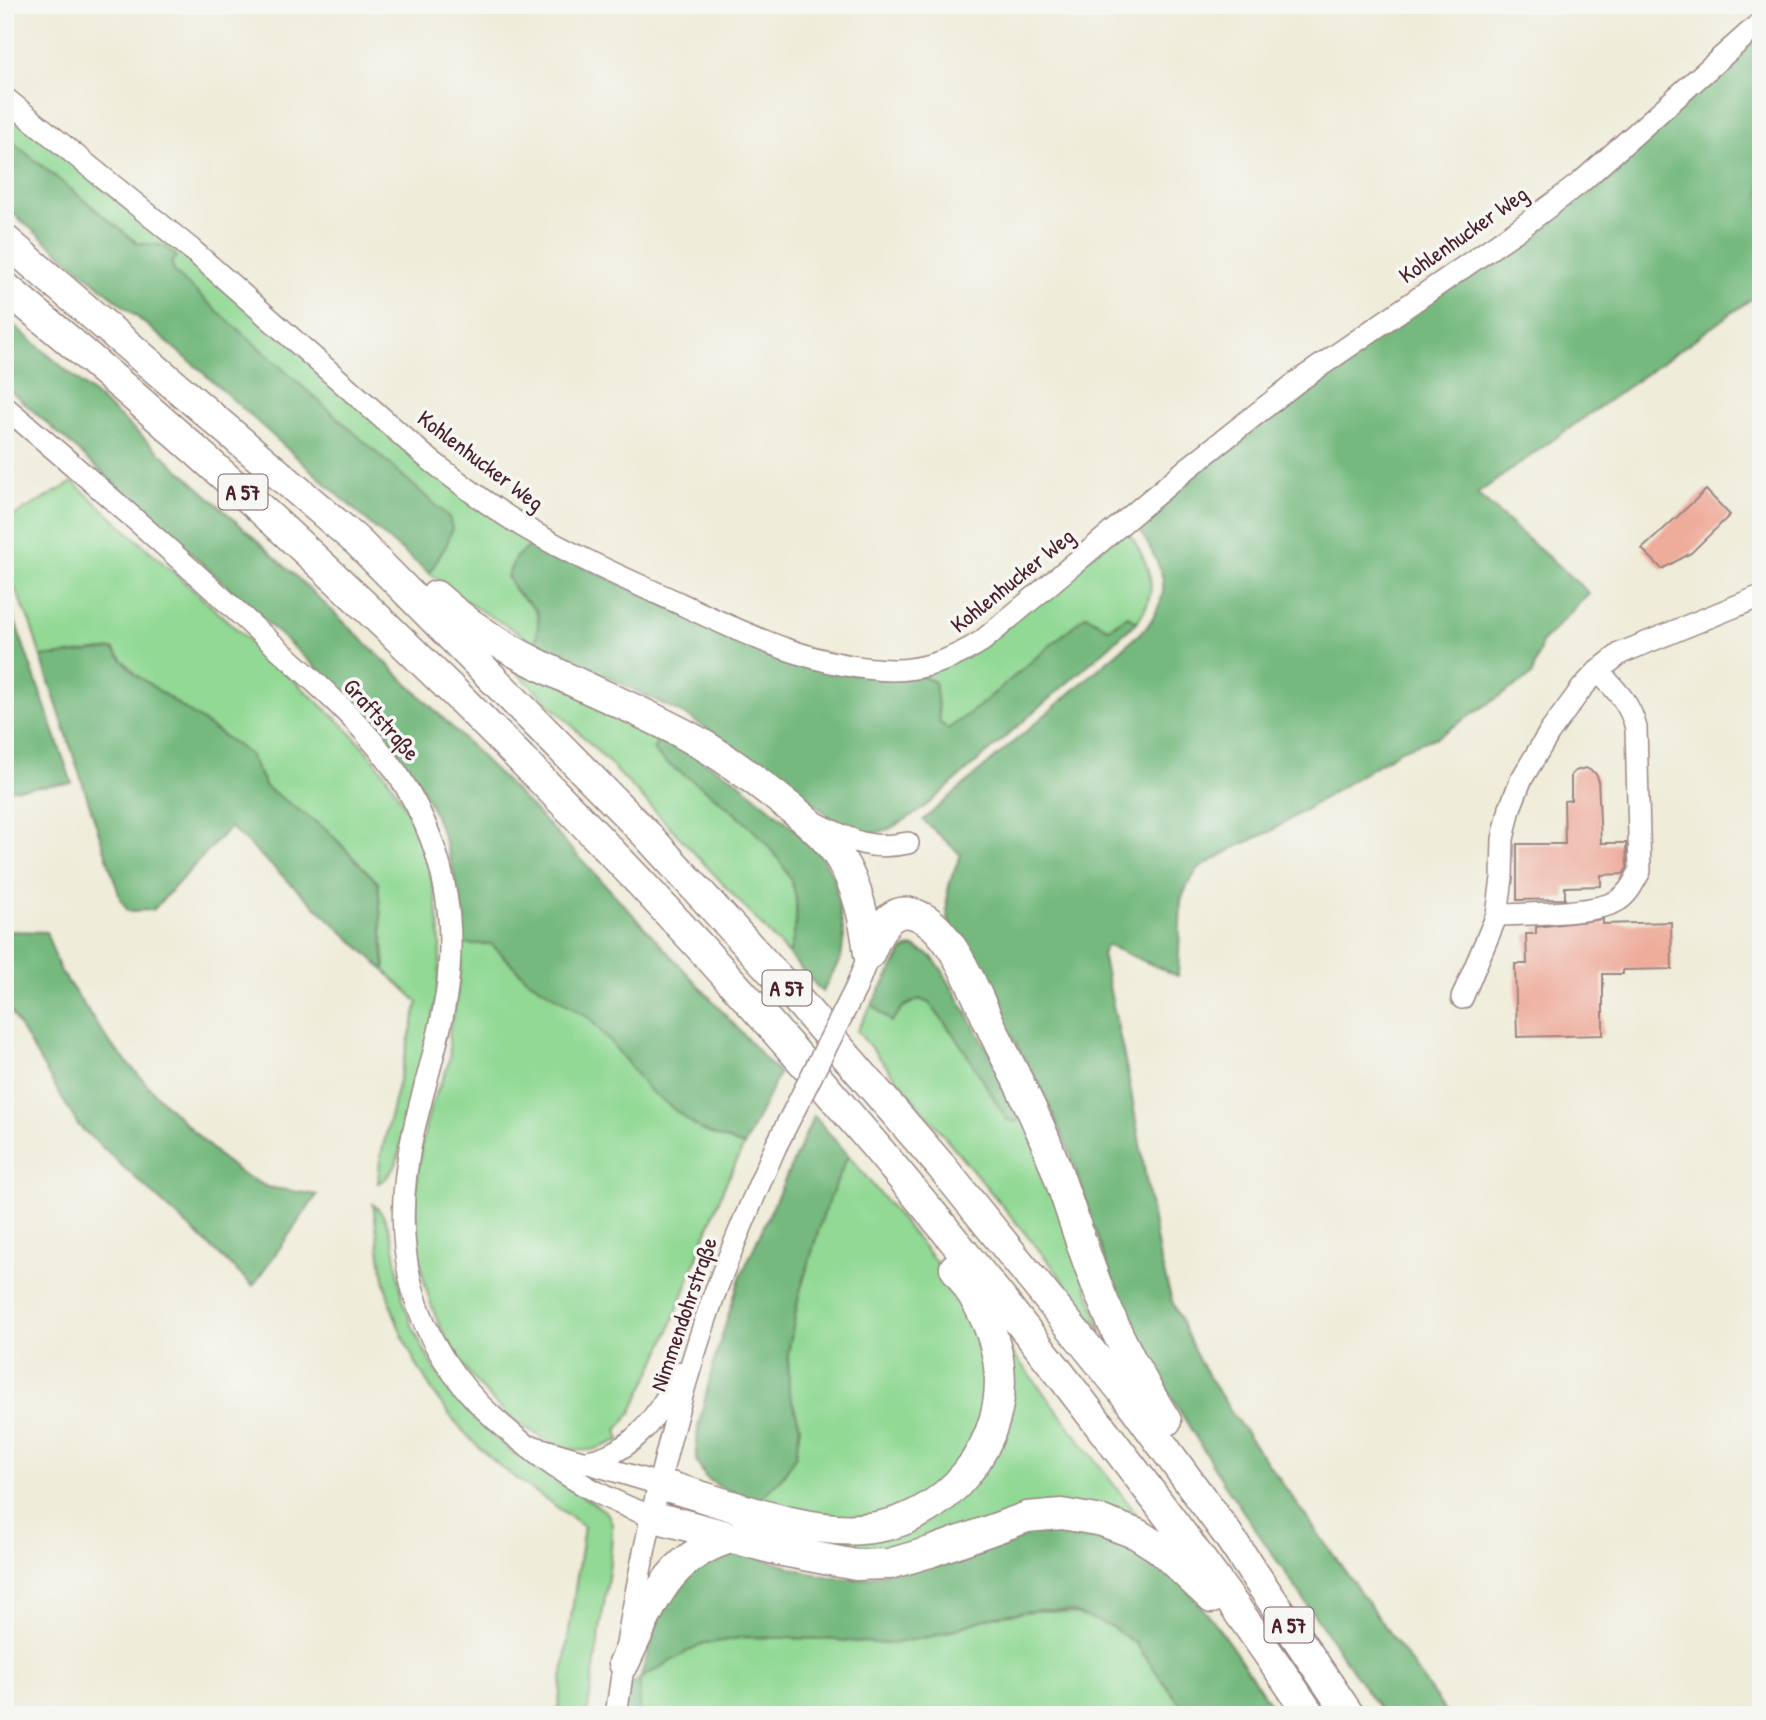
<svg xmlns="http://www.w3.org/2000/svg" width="1766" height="1720" viewBox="0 0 1766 1720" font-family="'Patrick Hand',sans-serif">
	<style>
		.green { fill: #91d994; stroke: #6e7c60; stroke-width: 2 }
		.forest { fill: #74b97e; stroke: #5f6c54; stroke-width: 2 }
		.building { fill: #eeac9b }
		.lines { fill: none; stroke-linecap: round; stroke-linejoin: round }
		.minor-casing { stroke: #9c8682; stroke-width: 24 }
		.highway-casing { stroke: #9c8682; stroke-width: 33 }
		.minor { stroke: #fff; stroke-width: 21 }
		.highway { stroke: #fff; stroke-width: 30 }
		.minor-bridge-casing { stroke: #9c8682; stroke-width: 24; stroke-linecap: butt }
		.minor-bridge { stroke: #fff; stroke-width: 21 }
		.labels { text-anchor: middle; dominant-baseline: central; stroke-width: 7; stroke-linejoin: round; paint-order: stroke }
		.shield { fill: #f6f6f2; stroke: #7e6067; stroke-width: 2 }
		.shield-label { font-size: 21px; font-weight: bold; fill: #4a1f2b }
		.street-label { font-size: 23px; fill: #4a1f2b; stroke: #f6f6f2 }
	</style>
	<rect width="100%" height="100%" fill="#f6f6f2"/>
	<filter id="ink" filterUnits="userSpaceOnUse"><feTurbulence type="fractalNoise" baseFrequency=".0143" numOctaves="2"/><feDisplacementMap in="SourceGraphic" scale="14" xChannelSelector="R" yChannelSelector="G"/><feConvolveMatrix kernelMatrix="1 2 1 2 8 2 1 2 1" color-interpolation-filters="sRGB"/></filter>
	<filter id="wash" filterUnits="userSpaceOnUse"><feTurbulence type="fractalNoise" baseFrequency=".00686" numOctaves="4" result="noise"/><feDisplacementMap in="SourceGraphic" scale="28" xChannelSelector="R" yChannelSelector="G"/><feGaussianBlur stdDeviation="1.57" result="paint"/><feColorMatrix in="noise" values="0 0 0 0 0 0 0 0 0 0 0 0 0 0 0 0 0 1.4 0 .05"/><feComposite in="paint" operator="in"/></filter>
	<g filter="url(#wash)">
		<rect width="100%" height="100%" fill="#efecd9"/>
		<path class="green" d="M5,108L533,543L516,592C541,613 540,611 536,643L475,607L429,573L447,544L175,273L165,246L137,243L5,136Z
			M73,482L340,722C351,734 363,745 373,758C427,825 450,914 436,999C427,1055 409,1110 396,1165L386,1178L378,1183L380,1159L418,1002L385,971L378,883L327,830L266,787L249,754L135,674L113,649L41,657L30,622L5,566V521Z
			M1124,533L1131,536C1150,566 1161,590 1137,622L1128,616L978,707L948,729L940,723L935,682L921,676Z
			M491,649L670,738L653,750C666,766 684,773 699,785C734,812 777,843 793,886C800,906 795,935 789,955C692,851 597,744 491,649Z
			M462,944H491L527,979L589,1018L701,1130L744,1146L724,1187L669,1331L653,1368L631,1413L617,1430L620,1440C610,1443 600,1449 590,1450C561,1454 530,1431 508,1415C496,1405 485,1393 475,1381C410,1304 404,1203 430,1109C435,1092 446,1077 449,1060C451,1051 448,1042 449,1033C450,1023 454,1012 456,1002C459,983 461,964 462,944Z
			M919,999L929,1003L958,1040L1026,1116L1103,1333L1050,1263L857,1031L872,1004L891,1021L903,1007Z
			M848,1155L963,1295L985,1345L987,1398L969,1448L935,1487L913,1501L890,1510L862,1517H833L758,1501L783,1476L800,1426L789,1391L788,1353L799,1295L823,1215Z
			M373,1204C398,1223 395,1273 404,1303C410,1323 420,1343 430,1361C452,1398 486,1433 521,1458C546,1477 576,1491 602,1509L608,1514L612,1523V1536L609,1571L587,1715H557L584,1527C557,1506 528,1488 501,1467C449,1425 409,1364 389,1299C380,1269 378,1235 373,1204Z
			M1003,1340L1148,1529L860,1559L695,1516L696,1507L819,1535L963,1489Z
			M1040,1610C1073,1612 1111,1619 1136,1644C1155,1664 1171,1692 1188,1715H640V1679L699,1645L744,1637L822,1639L889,1644L938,1635L994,1616Z"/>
		<path class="forest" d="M1761,35V292L1477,494L1589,593L1542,642L1532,675L1437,737L1401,750L1271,831L1236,847L1198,869L1187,886L1181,900L1178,976L1107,945L1102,954L1129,1080L1159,1255L1172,1301L1199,1361L1234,1416L1448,1715H1383L1223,1482L1161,1380L1129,1318L1108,1269L1070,1153L1043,1092L949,923C943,897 950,878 961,855L923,820L1147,627C1170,593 1167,580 1149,546C1144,537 1139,530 1139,520L1317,378L1586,191Z
			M5,136L137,243L165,246L177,257L171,263L175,273L449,517L452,528L447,544L429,573L377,530L197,367L5,207Z
			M5,318C185,470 359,631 523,799C611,889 695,981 779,1074L744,1146L701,1130L648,1089L613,1045L589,1018L527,979L491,944H462C461,893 449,842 426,796C388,725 322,674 265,621C179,542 93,463 5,386Z
			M533,543L712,627L921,676L935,682L940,723L948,729L978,707L1086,615L1109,629L1128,616L1137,622L932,801L915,814L889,829L875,833H863L841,825L780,778L686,715L536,643L539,616L535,609L516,592L507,576L516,557Z
			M5,593L72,783L5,790Z
			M113,649L135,674L249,754L266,787L327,830L378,883L385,971L230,827L153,910L128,911L121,900L41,657Z
			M659,737L734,778L816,847L834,877L844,936L841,958L822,992L789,955C795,935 800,906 793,886C779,848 729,805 695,782C680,772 665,764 653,750Z
			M5,931L46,932L60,970L109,1042L158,1097L221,1158L243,1175L267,1187L317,1195L253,1286L78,1125L5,1002Z
			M914,947L931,956L942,970L1026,1116L1015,1122L1007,1120L958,1040L929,1003L919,999L903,1007L891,1022L872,1004L902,952L907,948Z
			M814,1116L848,1155L823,1215L799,1295L788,1353L789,1391L800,1426L796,1456L783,1476L758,1501L722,1488L706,1478L696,1460L698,1427L715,1358L740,1278Z
			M1062,1526C1075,1528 1091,1529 1105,1533C1182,1558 1234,1651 1277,1715H1188L1135,1643L1108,1625L1070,1611L1040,1610L994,1616L938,1635L889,1644L822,1639L744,1637L699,1645L640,1679V1715H616L619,1692L640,1679L665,1598L684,1570L737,1551L809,1573L836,1578L863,1579L1037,1529Z"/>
		<g id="blocks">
			<path class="building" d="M1706,490L1730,515L1691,553L1662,569L1642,549Z
				M1586,768L1595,773L1598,778L1601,843H1626L1627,868L1623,874L1601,875V886L1565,887V899L1517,900V844H1565L1564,801L1571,800V775L1575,771Z
				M1603,919V924L1671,922L1672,969L1623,970V974H1603V1035L1517,1037L1515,964H1527L1526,934H1536V927Z"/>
		</g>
	</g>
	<g filter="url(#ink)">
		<use href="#blocks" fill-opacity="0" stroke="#9c8682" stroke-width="2"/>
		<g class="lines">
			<g class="minor-casing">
				<path id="minor" d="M5,98L191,249L425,456C457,481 489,506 524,527C575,557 628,580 681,604C747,635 818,669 893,670C926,670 954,659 982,641L1188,468L1297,382L1519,229L1580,183L1761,22
					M5,407C90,479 173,552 255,628C319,686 391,743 425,824C445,870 453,921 449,970C445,1024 426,1077 414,1129C388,1241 407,1340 496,1420C543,1462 591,1495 651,1516
					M818,824C852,841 870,851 908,843
					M1497,915C1525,914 1594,914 1617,901C1628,895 1634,882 1640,871L1636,728C1630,703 1615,689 1598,671
					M856,988L869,954
					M1462,998L1497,915L1502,878L1503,839L1510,808L1521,780L1549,733L1582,688L1598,671L1621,653L1761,596
					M535,1447L659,1484
					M581,1462C636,1455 656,1415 682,1372
					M616,1715C636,1573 666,1432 713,1298C732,1246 754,1196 776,1146"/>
			</g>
			<g class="highway-casing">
				<path id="highway" d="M5,240L358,542L646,834L789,990L941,1166L1125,1394L1228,1535L1349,1715
					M5,287C416,627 788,1013 1110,1439C1179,1529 1247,1620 1310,1715
					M436,596C508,663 606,691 691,738C724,756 754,779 783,802C803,817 827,836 840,858C858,887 865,920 869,954
					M869,954C880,929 892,899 925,919C954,937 975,992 989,1022C1006,1059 1026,1095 1042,1133C1066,1188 1080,1248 1104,1303C1121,1344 1142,1383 1166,1421
					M659,1484C719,1500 801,1534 861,1529C946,1524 1012,1442 998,1359C992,1323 975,1297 955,1268
					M651,1516L778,1550L856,1565L889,1564L930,1552L1027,1517L1062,1514L1102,1521L1137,1534L1159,1548L1212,1598
					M624,1663C652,1605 665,1556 734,1537"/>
			</g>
			<use href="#minor" class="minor"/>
			<use href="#highway" class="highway"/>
			<g class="minor-bridge-casing">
				<path id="minor-bridge" d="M776,1146L856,988"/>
			</g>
			<use href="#minor-bridge" class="minor-bridge"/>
		</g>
	</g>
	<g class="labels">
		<g class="shield">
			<rect x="218.5" y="474.5" width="49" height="35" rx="5"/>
			<rect x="762.5" y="970.5" width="49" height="35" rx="5"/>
			<rect x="1264.5" y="1607.5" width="49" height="35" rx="5"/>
		</g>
		<g class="shield-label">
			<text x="243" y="492">A 57</text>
			<text x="787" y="988">A 57</text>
			<text x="1289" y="1625">A 57</text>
		</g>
		<g class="street-label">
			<text transform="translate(1463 234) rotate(-35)">Kohlenhucker Weg</text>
			<text transform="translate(481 460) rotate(37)">Kohlenhucker Weg</text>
			<text transform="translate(1012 580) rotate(-39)">Kohlenhucker Weg</text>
			<text transform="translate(382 719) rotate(48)">Graftstraße</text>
			<text transform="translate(683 1314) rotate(-71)">Nimmendohrstraße</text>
		</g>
	</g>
	<rect width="1766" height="1720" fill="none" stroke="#f6f6f2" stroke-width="28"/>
</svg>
